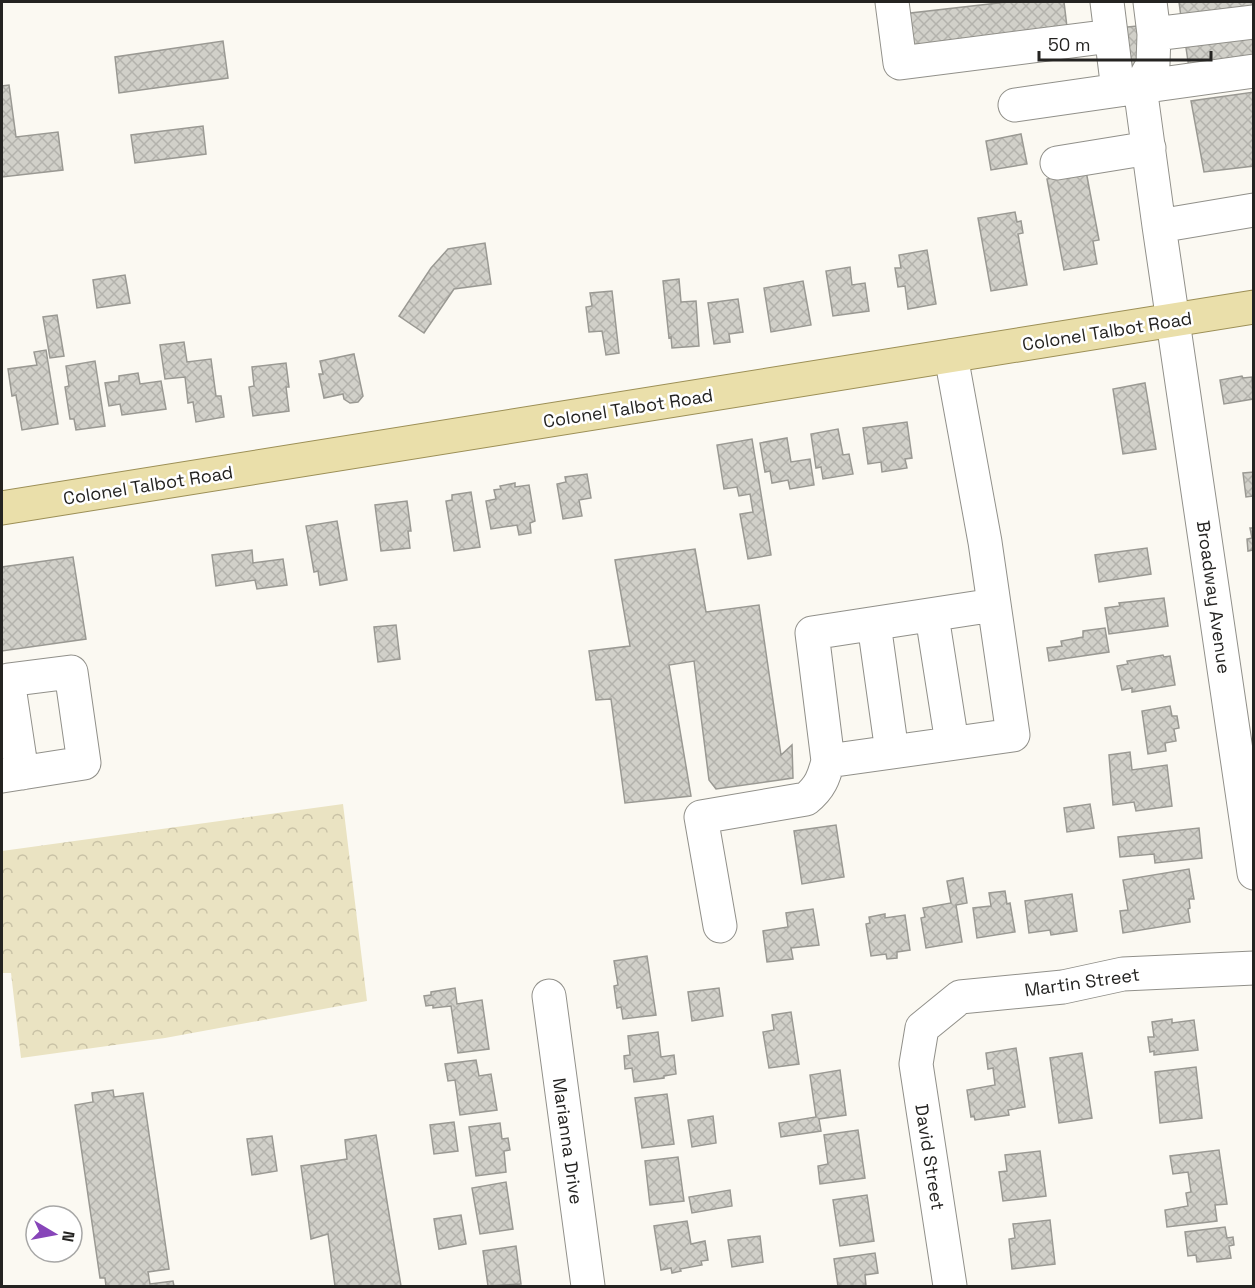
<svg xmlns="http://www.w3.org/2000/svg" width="1255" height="1288" viewBox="0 0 1255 1288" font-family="'Space Grotesk',sans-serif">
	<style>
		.park { fill: url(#park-crowns) }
		.building { fill: url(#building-cross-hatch); stroke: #9a9993; stroke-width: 1.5 }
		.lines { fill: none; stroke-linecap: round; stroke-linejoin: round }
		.minor-casing { stroke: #91908a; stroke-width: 35 }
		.major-casing { stroke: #9c8f56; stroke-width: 35 }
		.minor { stroke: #fff; stroke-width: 33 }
		.major { stroke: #eadfaa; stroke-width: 33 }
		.labels { text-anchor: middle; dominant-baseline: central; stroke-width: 5; stroke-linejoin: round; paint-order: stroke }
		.street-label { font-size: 18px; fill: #242321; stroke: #fff }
	</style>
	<defs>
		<pattern id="park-crowns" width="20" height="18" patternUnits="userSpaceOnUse" patternTransform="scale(1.5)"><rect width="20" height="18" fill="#eae3c2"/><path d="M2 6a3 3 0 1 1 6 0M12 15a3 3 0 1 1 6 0" fill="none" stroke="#c9c2a6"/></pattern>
		<pattern id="building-cross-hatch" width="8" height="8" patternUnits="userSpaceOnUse" patternTransform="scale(1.5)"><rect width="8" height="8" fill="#d1d0c9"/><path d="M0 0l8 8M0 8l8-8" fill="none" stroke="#b3b2ac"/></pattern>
	</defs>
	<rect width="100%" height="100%" fill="#fbf9f2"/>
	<path class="park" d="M343,804L367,1001L165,1038L21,1058L11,973H2V851Z"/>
	<path class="building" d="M1007,2H1064L1067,27L906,46L902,14Z
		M1179,2H1254V6L1181,17Z
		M1137,26L1142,65L1123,67L1118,28Z
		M1254,32V59L1189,68L1185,41Z
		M223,41L228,78L119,93L115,57Z
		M9,85L16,137L58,132L63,170L2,177V86Z
		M1254,92V166L1204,172L1191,101Z
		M203,126L206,154L135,163L131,135Z
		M1021,134L1027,164L991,170L986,141Z
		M1086,171L1099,240L1093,241L1097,264L1064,270L1047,179Z
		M1015,212L1017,222L1021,221L1023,233L1018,234L1027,285L991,291L978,218Z
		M485,243L491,284L454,289L424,333L399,316L431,268L448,249Z
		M927,250L936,304L908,309L905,286L898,287L895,268H901L899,255Z
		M850,267L852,285L865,283L869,311L833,316L826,271Z
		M125,275L130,303L97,308L93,280Z
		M679,279L681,302L696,301L699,346L672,348L671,337L669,338L663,281Z
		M803,281L811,325L771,332L764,288Z
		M612,291L619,353L606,355L602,331L589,332L586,307L592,306L590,293Z
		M738,299L743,332L729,334L730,342L714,344L708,303Z
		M57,315L64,356L50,358L43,317Z
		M184,342L187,362L211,359L216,396H221L224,417L196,422L193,402L188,403L185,377L165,379L160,345Z
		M46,350L58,424L22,430L16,395L12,396L8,369L37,365L34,352Z
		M354,354L363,396L358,402L350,403L344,399L343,394L324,398L319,374H323L320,361Z
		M95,361L105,426L76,430L74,419H70L65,387L69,386L66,366Z
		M286,363L289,387H286L289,411L253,416L249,387L254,386L252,367Z
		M138,373L140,384L161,381L166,409L122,415L120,404L109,406L105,383L119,381V376Z
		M1242,376L1243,378L1252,377L1253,399L1224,404L1220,380Z
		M1145,383L1156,449L1123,454L1113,389Z
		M907,422L912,458L905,459L907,468L882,472L881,462L868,464L863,428Z
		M838,429L843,455L849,454L853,474L823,479L821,467L816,468L811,434Z
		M787,438L791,462L810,459L814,485L790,489L788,480L772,483L770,471L765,472L760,443Z
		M752,439L771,555L748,559L740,514L753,512L750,494L739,496L737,487L724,489L717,445Z
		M1254,472V500L1253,496L1246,497L1243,473Z
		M587,474L591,498L579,500L582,516L563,519L557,484L566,482L565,477Z
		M515,483V487L529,485L535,521L530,523L531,533L519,535L517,525L491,529L486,501L496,499L494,490L501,489L500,486Z
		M471,492L480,547L454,551L446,501L452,500V495Z
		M407,501L411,531H408L410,548L381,551L375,505Z
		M337,521L347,580L320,585L318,571L314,572L306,526Z
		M1250,528H1254V554L1253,550L1248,551L1247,539L1252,538Z
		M1147,548L1151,574L1099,582L1095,555Z
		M695,549L706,612L759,605L781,755L792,745L793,778L716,789L709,780L694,661L669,665L691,796L625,803L611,699L596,700L589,651L630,646L615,560Z
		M252,550L253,563L283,559L287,585L257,589L255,580L216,586L212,555Z
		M73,557L86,639L2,651V567Z
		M1164,598L1168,626L1109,634L1105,608L1120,606L1119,603Z
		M396,625L400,659L378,662L374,627Z
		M1105,628L1109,652L1049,661L1047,648L1062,646L1061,641L1083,637V631Z
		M1163,655L1164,657L1170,656L1175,685L1132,692V688L1122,690L1117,666L1128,664L1127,661Z
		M1170,706L1172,716H1177L1179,728L1174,729L1176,741L1165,743L1166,751L1148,754L1142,711Z
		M1130,752L1132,770L1167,765L1172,806L1136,811L1134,802L1113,805L1109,755Z
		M1090,804L1094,828L1067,832L1064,808Z
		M836,825L844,877L802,884L794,831Z
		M1199,828L1202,858L1155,863L1154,854L1120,857L1118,837Z
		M1189,869L1194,899H1189L1190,908L1188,909L1190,922L1123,933L1120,911L1128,910L1123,880Z
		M963,878L967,903L956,905L962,942L926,948L921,918L925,917L923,908L951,903L947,881Z
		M1005,891L1007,904L1010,903L1015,932L977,938L973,908L991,906L989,893Z
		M1072,894L1077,931L1051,935L1050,930L1029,933L1025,901Z
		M813,909L819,945L791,948L793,959L767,962L763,931L788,927L786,913Z
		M885,914V918L905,915L910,950L897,952V958L887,959L886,954L871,956L866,924L870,923L869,917Z
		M647,956L656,1015L623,1019L621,1007L617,1008L614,986L618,985L614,961Z
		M455,988L457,1004L482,1000L489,1049L458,1053L451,1006L433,1008V1005L426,1006L424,996L431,995V992Z
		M719,988L723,1016L692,1021L688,992Z
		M791,1012L799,1064L769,1068L763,1032L774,1030L772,1015Z
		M1172,1019V1023L1194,1020L1198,1050L1154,1055V1051L1150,1052L1148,1037H1154L1152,1022Z
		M658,1032L661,1057L674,1055L676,1074L664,1076V1078L634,1082L632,1068L625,1069L624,1056L630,1055L628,1036Z
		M1016,1048L1025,1107L1008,1110L1009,1115L975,1120L974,1116L971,1117L967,1090L995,1085L993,1068L988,1069L986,1053Z
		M1082,1053L1092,1118L1059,1123L1050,1058Z
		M476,1060L479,1076L491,1074L497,1110L460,1115L455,1080L448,1081L445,1064Z
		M1196,1067L1202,1118L1160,1123L1155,1072Z
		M840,1070L846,1115L819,1119L821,1131L781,1137L779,1123L816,1117L810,1075Z
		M113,1090L114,1097L143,1093L169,1269L148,1272L150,1284L173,1281L174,1286H106L105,1278H100L75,1105L93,1102L92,1093Z
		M667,1094L674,1144L642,1148L635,1098Z
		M713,1116L716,1143L692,1147L688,1120Z
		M454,1122L458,1151L434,1154L430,1125Z
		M500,1123L502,1139L508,1138L510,1150L504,1151L506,1172L476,1176L469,1127Z
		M858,1130L865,1178L820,1184L818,1166L828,1164L824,1135Z
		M376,1135L401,1286H335L328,1234L311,1239L301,1166L347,1159L345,1140Z
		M272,1136L277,1171L252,1175L247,1139Z
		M1219,1150L1227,1204L1215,1205L1217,1221L1167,1227L1165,1210L1188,1206L1186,1193L1191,1192L1188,1172L1173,1174L1170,1156Z
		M1040,1151L1046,1196L1003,1201L999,1172L1007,1171L1005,1155Z
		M678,1157L684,1201L650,1205L645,1161Z
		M506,1182L513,1229L480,1234L472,1188Z
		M730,1190L732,1206L692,1213L689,1197Z
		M867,1195L874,1241L840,1246L833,1200Z
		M461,1215L466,1244L439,1249L434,1219Z
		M1050,1220L1055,1264L1012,1269L1009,1239L1015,1238L1013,1224Z
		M687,1221L691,1244L705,1241L708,1260L701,1261L702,1265L680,1269L681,1271L672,1273L671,1268L661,1270L654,1226Z
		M1225,1227L1227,1238L1233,1237L1234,1245L1229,1246L1231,1258L1197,1262L1196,1255L1188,1256L1185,1232Z
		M760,1236L763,1262L732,1267L728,1240Z
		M516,1246L521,1284L488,1286L483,1251Z
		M875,1253L878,1273L865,1275L866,1286H838L834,1259Z"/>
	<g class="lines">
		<g class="minor-casing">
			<path id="minor" d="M892,2L900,63L1111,36
				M1107,2L1118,90
				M1154,34L1254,22
				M1140,87L1254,71
				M1140,87L1153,64L1154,34L1150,2
				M1015,105L1140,87L1159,226L1254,873
				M1057,163L1149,148
				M1159,226L1254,210
				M951,356L985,542L1013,735L828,761L812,633L994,605
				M932,616L952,743
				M874,624L892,752
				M2,776L84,763L71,672L8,680L22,773
				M720,926L701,817L806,799C820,788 824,777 828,761
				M549,996L588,1286
				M950,1286L916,1064L922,1028L960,997L1063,987L1123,974L1254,968"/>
		</g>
		<g class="major-casing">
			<path id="major" d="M2,508L1254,307"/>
		</g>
		<use href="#minor" class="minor"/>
		<use href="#major" class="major"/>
	</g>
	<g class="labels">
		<g class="street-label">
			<text transform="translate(1107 331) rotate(-9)">Colonel Talbot Road</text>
			<text transform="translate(628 408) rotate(-9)">Colonel Talbot Road</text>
			<text transform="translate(148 485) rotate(-9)">Colonel Talbot Road</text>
			<text transform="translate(1214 597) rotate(82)">Broadway Avenue</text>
			<text transform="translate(1082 982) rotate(-8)">Martin Street</text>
			<text transform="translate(568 1141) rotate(82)">Marianna Drive</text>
			<text transform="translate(930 1157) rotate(81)">David Street</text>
		</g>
	</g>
	<rect width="1255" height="1288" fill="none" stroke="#242321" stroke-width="6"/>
	<g transform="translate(54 1234) rotate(100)"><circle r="28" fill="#ffffff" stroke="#a7a7a6" stroke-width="1.5"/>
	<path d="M0-4.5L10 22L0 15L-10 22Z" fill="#8745b9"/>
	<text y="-9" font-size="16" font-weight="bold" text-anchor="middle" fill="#242321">N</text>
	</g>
	<path d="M1039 51v9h172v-9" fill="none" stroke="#242321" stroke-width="3"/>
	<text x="1048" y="51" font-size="18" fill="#242321" stroke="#ffffff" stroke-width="4.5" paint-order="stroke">50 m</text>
</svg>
